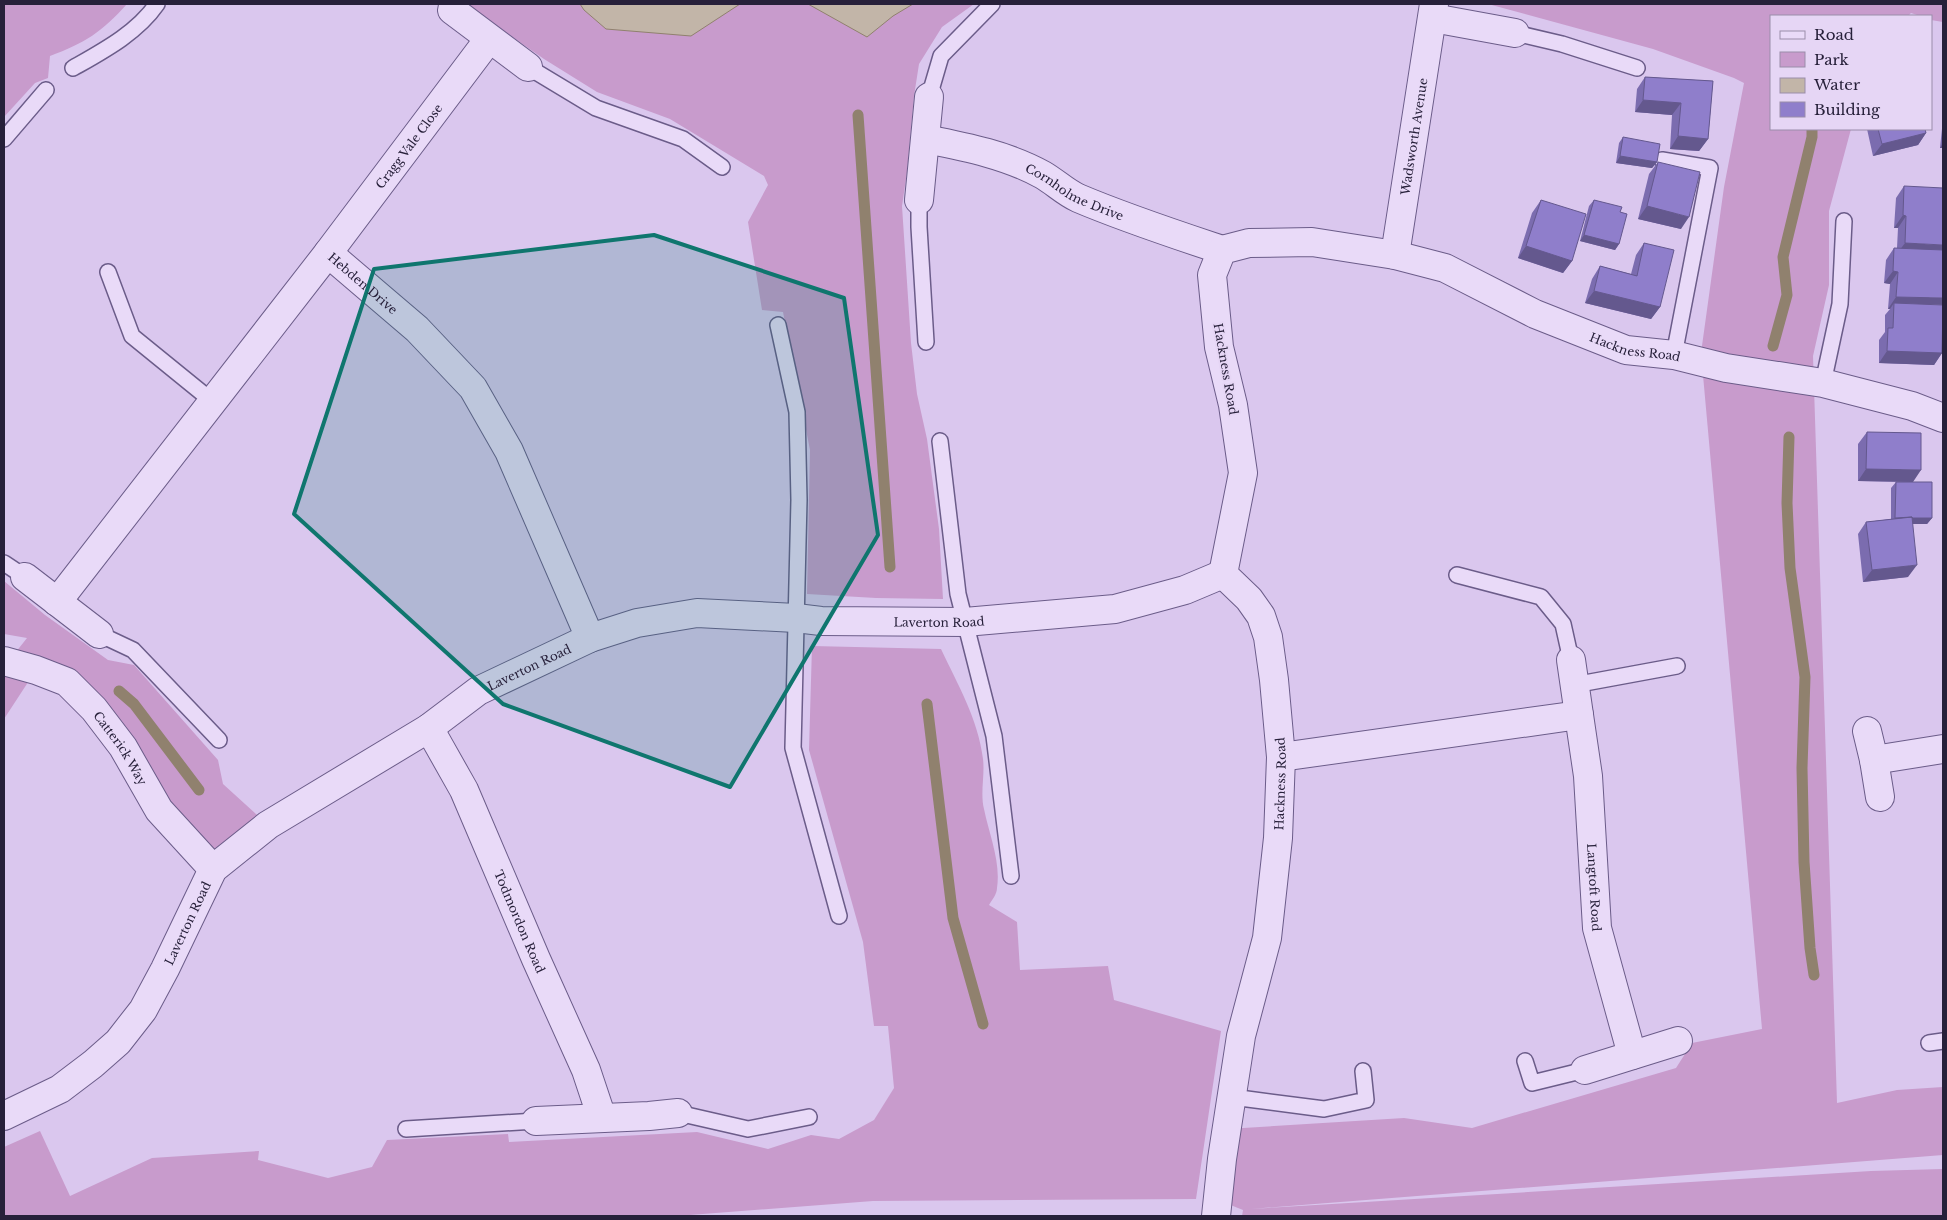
<svg xmlns="http://www.w3.org/2000/svg" width="1947" height="1220" viewBox="0 0 1947 1220" font-family="'Libre Baskerville',serif">
	<style>
		.green { fill: #c89bcc }
		.water { fill: #c2b5a8; stroke: #90816e }
		.lines { fill: none; stroke-linecap: round; stroke-linejoin: round }
		.stream { stroke: #90816e; stroke-width: 11 }
		.service-casing { stroke: #6b5c89; stroke-width: 18 }
		.minor-casing { stroke: #6b5c89; stroke-width: 30 }
		.service { stroke: #e9daf8; stroke-width: 15 }
		.minor { stroke: #e9daf8; stroke-width: 28 }
		.wall { fill: #7b6caf }
		.shaded-wall { fill: #64588e }
		.building { fill: #8f7ecb; stroke: #64588e }
		.marked { fill: #0f766e; fill-opacity: 0.2; stroke: #0f766e; stroke-width: 4; stroke-linejoin: round }
		.labels { text-anchor: middle; dominant-baseline: central; stroke-width: 4; stroke-linejoin: round; paint-order: stroke }
		.street-label { font-size: 12px; fill: #27203a; stroke: #e6d6f5 }
	</style>
	<rect width="100%" height="100%" fill="#dac7ee"/>
	<path class="green" d="M4,4H127C102,32 85,43 50,56L48,78L35,83L4,117Z
		M465,4H974L942,27L919,64L914,96L907,172L902,206L911,343L917,394L927,439L939,529L943,599L876,598L807,594L810,450L783,312L762,310L748,222L768,185L764,176L670,119L597,92L544,59Z
		M1488,4H1943V22L1931,20V16H1920L1911,13L1908,16H1771V129H1851L1829,211V285L1813,356L1837,1103L1897,1090L1943,1087V1155L1251,1209L1871,1171L1943,1169V1216H1242L1243,1210L1218,1200L1227,1129L1404,1118L1472,1128L1676,1068L1692,1043L1762,1029L1701,353L1724,187L1744,83L1734,78L1653,49Z
		M4,581L45,615L108,660L134,665L218,760L223,784L268,825L213,869L123,747L36,670L4,719V661L8,662L27,638L4,634Z
		M812,646L941,649C958,685 978,719 983,759C985,775 980,793 984,809C989,834 1001,862 997,888C997,894 992,900 989,905L1017,922L1020,970L1108,966L1114,1000L1221,1031L1196,1199L873,1201L677,1216H4V1147L40,1131L70,1196L152,1158L259,1151L258,1160L328,1178L372,1167L387,1140L508,1134L509,1142L697,1132L768,1149L811,1135L839,1139L874,1120L894,1088L888,1026H874L863,942L809,750Z"/>
	<path class="water" d="M580,4H740L691,36L606,29L584,10Z
		M808,4H913L893,16L867,37Z"/>
	<g class="lines">
		<path class="stream" d="M858,115L890,567
			M1773,346L1787,295L1783,257L1812,137V129
			M1789,437L1787,503L1790,568L1805,677L1802,768L1804,862L1810,948L1814,975
			M119,691L134,704L199,790
			M927,704L953,918L983,1024"/>
		<g class="service-casing">
			<path id="service" d="M1515,33L1562,44L1637,68
				M528,67L596,108L683,139L722,167
				M73,68C103,51 137,33 157,4
				M929,97L941,56L992,4
				M4,139L46,90
				M1662,160L1710,168L1674,355
				M919,200V227L926,342
				M108,272L132,336L212,401
				M778,325L797,412L799,500L793,748L839,916
				M1823,383L1840,304L1844,221
				M940,441L958,594L994,736L1011,876
				M4,563L25,577
				M1457,575L1541,597L1563,624L1571,660
				M99,634L133,650L219,740
				M1574,685L1677,666
				M1929,1043L1943,1041
				M1525,1061L1532,1083L1585,1070
				M1232,1097L1324,1109L1366,1100L1363,1071
				M678,1113L748,1129L809,1117
				M406,1129L536,1121"/>
		</g>
		<g class="minor-casing">
			<g id="minor">
				<path d="M452,10L528,67"/>
				<path d="M1433,18L1515,33"/>
				<path id="s1" d="M926,139C966,147 1007,155 1043,175C1055,182 1065,192 1078,198C1125,218 1174,234 1222,250"/>
				<path d="M919,200L929,97"/>
				<path id="s2" d="M328,253L489,39"/>
				<path id="s3" d="M1395,255L1434,4"/>
				<path d="M25,577L99,634"/>
				<path id="s4" d="M57,602L328,253L417,329L473,388L509,451L590,638"/>
				<path d="M1571,660L1579,715"/>
				<path id="s5" d="M4,661L36,670L67,682L94,709L123,747L159,810L213,869"/>
				<path id="s6" d="M429,728L464,790L536,959L586,1070L602,1118"/>
				<path d="M1867,731L1874,760L1880,797"/>
				<path id="s7" d="M1281,757L1579,715L1588,776L1597,928L1632,1055"/>
				<path d="M1874,760L1943,749"/>
				<path d="M1585,1070L1678,1041"/>
				<path id="s8" d="M4,1116L60,1089L93,1064L118,1042L143,1010L165,969L213,869L268,825L429,728L478,691L590,638L637,623L697,613L796,618L821,621L965,622L1115,609L1185,590L1223,574"/>
				<path d="M536,1121L649,1116L678,1113"/>
				<path id="s9" d="M1216,1216L1222,1159L1241,1036L1267,938L1278,838L1281,757L1274,680L1268,637L1261,616L1249,599L1223,574L1243,473L1233,405L1219,347L1212,275L1222,250L1249,243L1312,242L1395,255L1445,268L1535,314L1626,350L1674,355L1726,368L1823,383L1912,406L1943,418"/>
			</g>
		</g>
		<use href="#service" class="service"/>
		<use href="#minor" class="minor"/>
	</g>
	<path class="wall" d="M1645,77L1713,81L1708,139L1699,151L1670,149L1672,115L1635,112L1637,89Z
		M1943,119V148H1940Z
		M1867,129H1925L1926,133L1918,145L1873,156Z
		M1623,137L1657,162L1652,168L1616,163L1619,143Z
		M1658,162L1681,229L1638,219L1649,174Z
		M1904,186L1942,353L1934,365L1879,363V340L1885,332V315L1890,309H1888L1890,284L1884,283L1886,260L1894,248H1897L1898,228H1894L1896,198Z
		M1541,200L1572,261L1563,273L1518,258L1532,213Z
		M1594,200L1619,244L1615,250L1580,241L1589,206Z
		M1644,243L1660,307L1651,319L1585,303L1592,279L1600,266L1631,274L1636,255Z
		M1867,432L1913,482L1858,481V444Z
		M1896,482L1932,518L1927,524H1912L1908,577L1863,582L1858,534L1866,522L1891,519V488Z"/>
	<path class="shaded-wall" d="M1643,100L1681,103L1672,115L1635,112Z
		M1926,133L1918,145L1873,156L1882,144Z
		M1678,136L1708,139L1699,151L1670,149Z
		M1943,143V148H1940Z
		M1620,156L1657,162L1652,168L1616,163Z
		M1647,206L1689,217L1681,229L1638,219Z
		M1903,215L1906,216L1898,228H1894Z
		M1584,235L1619,244L1615,250L1580,241Z
		M1905,243L1943,245V257L1896,255Z
		M1526,246L1572,261L1563,273L1518,258Z
		M1893,271L1898,272L1890,284L1884,283Z
		M1594,291L1660,307L1651,319L1585,303Z
		M1896,297L1943,298V305L1894,303L1890,309H1888Z
		M1887,351L1942,353L1934,365L1879,363Z
		M1866,469L1921,470L1913,482L1858,481Z
		M1895,518H1932L1927,524H1891Z
		M1917,565L1908,577L1863,582L1872,570Z"/>
	<path class="building" d="M1645,77L1713,81L1708,139L1678,136L1681,103L1643,100Z
		M1878,129H1925L1926,133L1882,144Z
		M1623,137L1660,144L1657,162L1620,156Z
		M1658,162L1700,172L1689,217L1647,206Z
		M1904,186L1943,188V245L1905,243L1906,216L1903,215Z
		M1541,200L1586,214L1572,261L1526,246Z
		M1594,200L1622,207L1620,212L1627,214L1619,244L1584,235Z
		M1644,243L1674,250L1660,307L1594,291L1600,266L1637,276Z
		M1894,248L1943,250V298L1896,297L1898,272L1893,271Z
		M1894,303L1943,305L1942,353L1887,351L1888,328H1893Z
		M1867,432L1921,433V470L1866,469Z
		M1896,482H1932V518H1912V517L1895,518Z
		M1912,517L1917,565L1872,570L1866,522Z"/>
	<path class="marked" d="M654,235L844,298L878,535L730,787L503,704L294,514L374,269Z"/>
	<g class="labels">
		<g class="street-label">
			<text stroke="none"><textPath href="#s3" startOffset="120">Wadsworth Avenue</textPath></text>
			<text stroke="none"><textPath href="#s2" startOffset="134">Cragg Vale Close</textPath></text>
			<text stroke="none"><textPath href="#s1" startOffset="159">Cornholme Drive</textPath></text>
			<text stroke="none"><textPath href="#s4" startOffset="488">Hebden Drive</textPath></text>
			<text stroke="none"><textPath href="#s9" startOffset="1429">Hackness Road</textPath></text>
			<text transform="translate(1226 369) rotate(80)">Hackness Road</text>
			<text stroke="none"><textPath href="#s8" startOffset="1131">Laverton Road</textPath></text>
			<text stroke="none"><textPath href="#s8" startOffset="711">Laverton Road</textPath></text>
			<text stroke="none"><textPath href="#s5" startOffset="152">Catterick Way</textPath></text>
			<text stroke="none"><textPath href="#s9" startOffset="438">Hackness Road</textPath></text>
			<text stroke="none"><textPath href="#s7" startOffset="474">Langtoft Road</textPath></text>
			<text stroke="none"><textPath href="#s6" startOffset="214">Todmordon Road</textPath></text>
			<text stroke="none"><textPath href="#s8" startOffset="275">Laverton Road</textPath></text>
		</g>
	</g>
	<rect width="1947" height="1220" fill="none" stroke="#27203a" stroke-width="10"/>
	<rect x="1770" y="15" width="162" height="115" fill="#e6d6f5" stroke="#9a8daa"/>
	<rect x="1780" y="31" width="25" height="8" fill="#e9daf8" stroke="#9a8daa"/>
	<text x="1814" y="40" font-size="15" fill="#27203a">Road</text>
	<rect x="1780" y="52" width="25" height="15" fill="#c89bcc" stroke="#9a8daa"/>
	<text x="1814" y="65" font-size="15" fill="#27203a">Park</text>
	<rect x="1780" y="78" width="25" height="15" fill="#c2b5a8" stroke="#9a8daa"/>
	<text x="1814" y="90" font-size="15" fill="#27203a">Water</text>
	<rect x="1780" y="102" width="25" height="15" fill="#8f7ecb" stroke="#9a8daa"/>
	<text x="1814" y="115" font-size="15" fill="#27203a">Building</text>
</svg>
